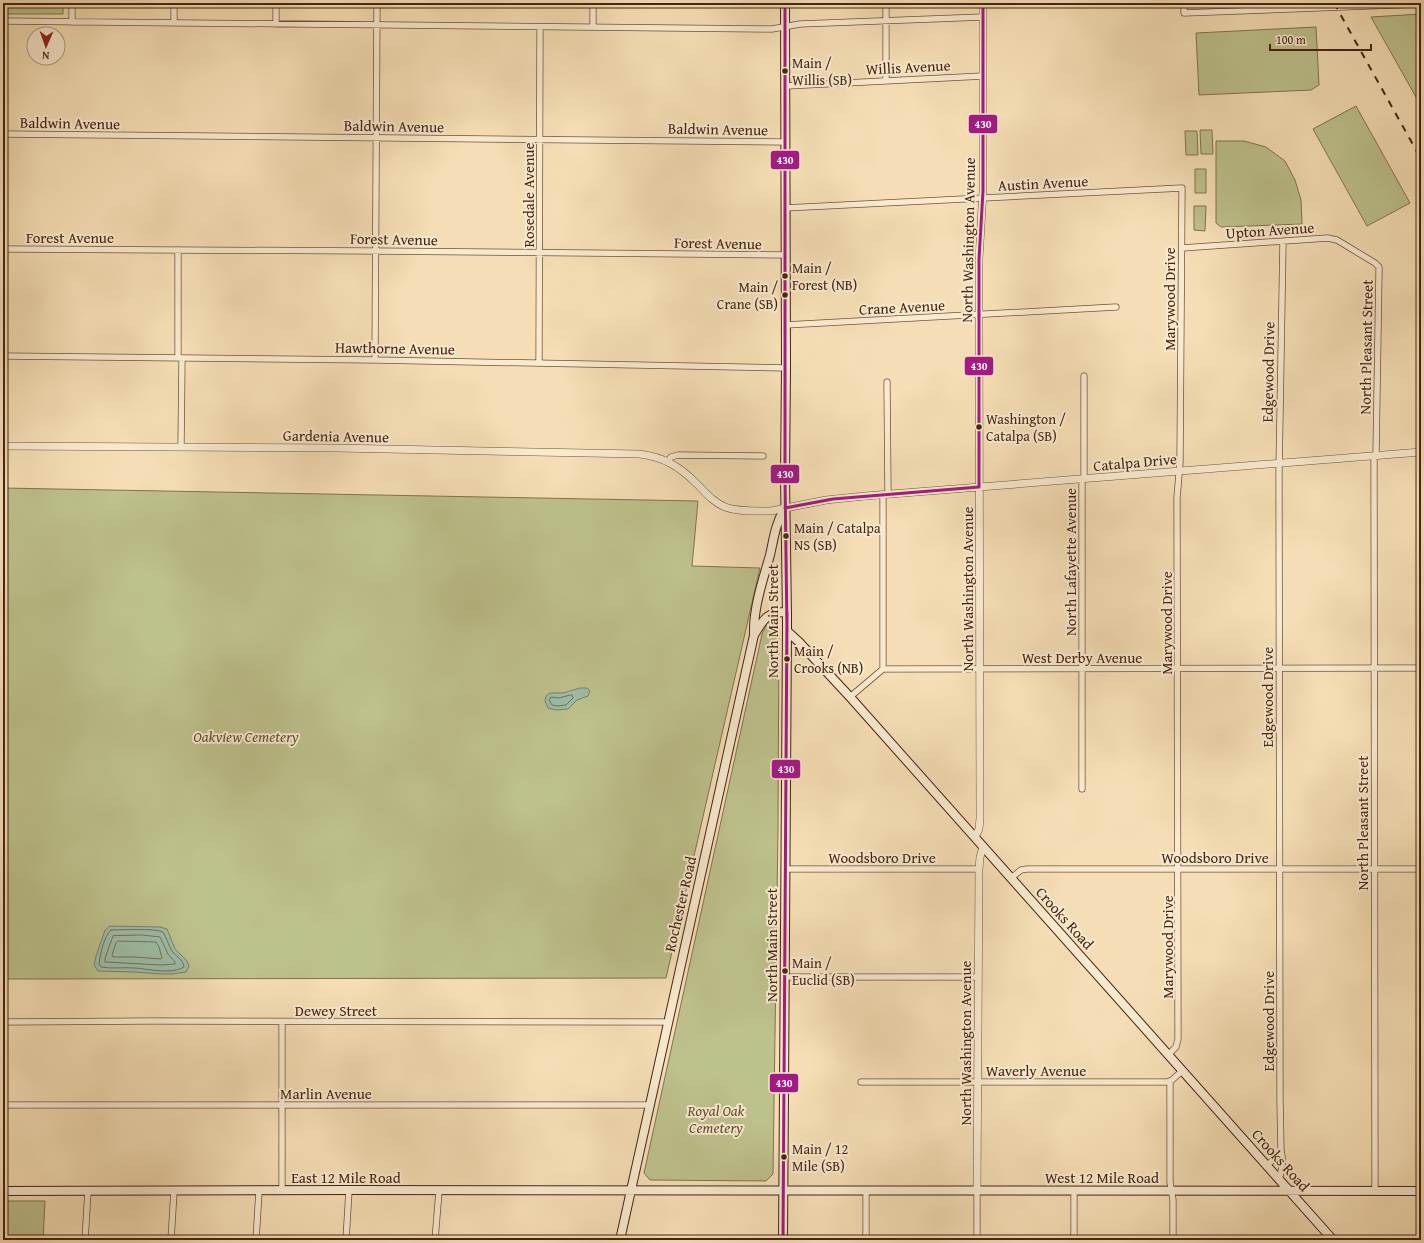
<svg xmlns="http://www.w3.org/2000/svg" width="1424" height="1243" viewBox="0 0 1424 1243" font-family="'Gentium Book Plus',serif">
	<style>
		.green { fill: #bdc18c; stroke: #827250 }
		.water { fill: #9dbda7; stroke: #7b7f6c }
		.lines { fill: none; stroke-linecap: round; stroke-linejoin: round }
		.shore { stroke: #72705e; stroke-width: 1 }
		.minor-casing { stroke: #72523c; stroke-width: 7 }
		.tertiary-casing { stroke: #72523c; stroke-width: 8 }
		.secondary-casing { stroke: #472314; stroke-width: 10 }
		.minor { stroke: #f8eacf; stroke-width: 5.5 }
		.tertiary { stroke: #f8eacf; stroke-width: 7 }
		.secondary { stroke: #f8eacf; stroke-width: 8 }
		.rail { stroke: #472314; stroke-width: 2; stroke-dasharray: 7 7; stroke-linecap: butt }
		.bus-1-casing { stroke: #f8eacf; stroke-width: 6 }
		.bus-1 { stroke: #a31984; stroke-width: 3 }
		.bus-dot { fill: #472314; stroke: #f8eacf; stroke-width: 1.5 }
		.labels { text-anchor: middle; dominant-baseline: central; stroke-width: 4; stroke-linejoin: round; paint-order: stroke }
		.bus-label { font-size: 14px; fill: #472314; stroke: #f8eacf; text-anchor: start }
		.street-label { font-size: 15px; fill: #472314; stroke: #f8eacf }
		.park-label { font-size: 15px; font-style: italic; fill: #644a32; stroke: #f8eacf }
		.line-badge { stroke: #f8eacf; stroke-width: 1.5 }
		.badge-label { font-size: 11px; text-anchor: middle; font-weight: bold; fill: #fff }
	</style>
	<rect width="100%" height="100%" fill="#f5deb5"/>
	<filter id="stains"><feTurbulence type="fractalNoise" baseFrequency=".005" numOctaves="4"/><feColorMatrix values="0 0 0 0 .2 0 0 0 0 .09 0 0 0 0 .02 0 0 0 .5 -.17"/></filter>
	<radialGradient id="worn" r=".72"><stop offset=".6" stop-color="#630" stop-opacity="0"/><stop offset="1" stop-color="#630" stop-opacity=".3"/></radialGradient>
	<path class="green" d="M3,3H63V14H3Z
		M1421,14V106L1371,17Z
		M1316,27L1319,85L1311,90L1199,95L1196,33Z
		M1356,106L1410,203L1367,226L1313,129Z
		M1200,130H1212L1213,154H1201Z
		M1185,131H1197L1198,155H1186Z
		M1216,141H1244L1266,147L1285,161L1295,180L1301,200L1302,224L1221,227L1216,223Z
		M1195,169H1206V193H1195Z
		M1194,206H1206L1205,231L1194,230Z
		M3,488L698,501L692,566L760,568L666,978L3,979Z
		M772,620L777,621L779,625L778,828L773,1174L766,1181L650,1180L644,1173L762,634L768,621Z
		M3,1201H45L43,1240H3Z"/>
	<path class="water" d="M580,688H587L590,691L588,696L577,700L568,709L556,710L548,708L545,701L546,696L550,693H563Z
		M110,926L160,927L167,929L175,949L187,961L189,966L186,972L172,974H161L134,972L98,971L94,965L96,956L105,930Z"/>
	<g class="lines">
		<path class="shore" d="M572,695L573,698L566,705L557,706L552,705L549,700L551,697L558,698Z
			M111,930C124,930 153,928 163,932C167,938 168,945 172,951C176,957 183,959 184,967C171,975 150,969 135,968C124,967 112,969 101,967L99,964C100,955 104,936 111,930Z
			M142,935L160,937L168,954L175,962V964L161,965L105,962V958L113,936Z
			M118,941L156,942L159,947L162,958L161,959L135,957H113L112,955L116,943Z"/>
		<g class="minor-casing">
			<path id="minor" d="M593,3V27
				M1184,3V13L1421,4
				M3,21L772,29L800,24L983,17
				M72,22V3
				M174,23V3
				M276,24V3
				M886,81V3
				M786,86L983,76
				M3,134L785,142
				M785,208L1182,188L1180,462L1177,498L1178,1039L1176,1047L1168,1055
				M1182,248L1328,238L1337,240L1375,263L1379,267V271L1376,455
				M3,249L369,251L785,255
				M785,325L1116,307
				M3,356L375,360L786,368
				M178,358V250
				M375,360L377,3
				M539,363L540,27
				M1084,376V479
				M887,382L888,494
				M181,447L182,358
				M1374,456L1375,1191
				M668,461L671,457L678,455L763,456
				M1082,479V789
				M883,495V669
				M850,697L883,669L1421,668
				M785,869H979
				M1011,878L1021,870L1027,869H1421
				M784,977H978
				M3,1022L151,1021L668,1022
				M282,1022V1191
				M1170,1081V1182L1173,1200V1240
				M861,1082H1167L1172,1080L1182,1071
				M3,1105H650
				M1267,1165L1277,1157L1281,1151
				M1279,1179C1282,1170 1284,1161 1281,1151L1280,1100L1279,472L1283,242
				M977,1191V1240
				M1074,1191V1240
				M85,1240L88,1191
				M171,1240L174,1191
				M256,1240L259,1191
				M346,1240L349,1190
				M435,1240L439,1191
				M866,1240V1191"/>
		</g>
		<g class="tertiary-casing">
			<path id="tertiary" d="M3,446L336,448L639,454C664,457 679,466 697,484C706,493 713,502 725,507C739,512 756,511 771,511L826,500L865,496L1421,452
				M975,837L979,829L980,818L979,323V259L983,191V3
				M977,1191L979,869L980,857L983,847"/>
		</g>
		<g class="secondary-casing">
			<path id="secondary" d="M785,3L786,368L785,478L787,616
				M787,612V631L799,642L850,697L1333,1240
				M754,635C753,608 763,580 770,555C774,538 775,524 785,508
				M3,1191L349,1190L1421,1191
				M620,1240L754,635C764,619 766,612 787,612V616
				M783,1240L787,629"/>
		</g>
		<use href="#minor" class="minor"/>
		<use href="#tertiary" class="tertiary"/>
		<use href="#secondary" class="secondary"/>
		<path class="rail" d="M1334,3L1421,159"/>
		<g class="bus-1-casing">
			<path id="bus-1" d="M785,3V478L787,631
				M979,487V259L983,191V3
				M785,508L833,499L979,487
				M783,1240L787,612"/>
		</g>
		<use href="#bus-1" class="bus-1"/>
	</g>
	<g class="bus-dot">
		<circle cx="785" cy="71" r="3.5"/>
		<circle cx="785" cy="276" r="3.5"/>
		<circle cx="785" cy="295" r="3.5"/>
		<circle cx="979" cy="427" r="3.5"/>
		<circle cx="786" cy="536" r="3.5"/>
		<circle cx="787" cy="659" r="3.5"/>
		<circle cx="785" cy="971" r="3.5"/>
		<circle cx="784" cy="1157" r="3.5"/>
	</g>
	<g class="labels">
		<g class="bus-label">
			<text x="792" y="63">Main /<tspan x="792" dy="17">Willis (SB)</tspan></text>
			<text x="792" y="268">Main /<tspan x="792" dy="17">Forest (NB)</tspan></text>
			<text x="778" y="287" text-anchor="end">Main /<tspan x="778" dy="17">Crane (SB)</tspan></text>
			<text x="986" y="419">Washington /<tspan x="986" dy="17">Catalpa (SB)</tspan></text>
			<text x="794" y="528">Main / Catalpa<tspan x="794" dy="17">NS (SB)</tspan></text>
			<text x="794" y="651">Main /<tspan x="794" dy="17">Crooks (NB)</tspan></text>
			<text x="792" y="963">Main /<tspan x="792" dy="17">Euclid (SB)</tspan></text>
			<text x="792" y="1149">Main / 12<tspan x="792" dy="17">Mile (SB)</tspan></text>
		</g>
		<g class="street-label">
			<text transform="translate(908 67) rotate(-3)">Willis Avenue</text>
			<text transform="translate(70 123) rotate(1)">Baldwin Avenue</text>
			<text transform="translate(394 126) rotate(1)">Baldwin Avenue</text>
			<text transform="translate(718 129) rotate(1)">Baldwin Avenue</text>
			<text transform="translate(1043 183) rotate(-3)">Austin Avenue</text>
			<text transform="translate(528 195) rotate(-90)">Rosedale Avenue</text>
			<text transform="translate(1270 230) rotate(-4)">Upton Avenue</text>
			<text x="70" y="237">Forest Avenue</text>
			<text transform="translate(394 239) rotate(1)">Forest Avenue</text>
			<text transform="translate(968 240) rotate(-89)">North Washington Avenue</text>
			<text transform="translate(718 243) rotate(1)">Forest Avenue</text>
			<text transform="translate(1169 299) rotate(-90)">Marywood Drive</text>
			<text transform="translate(902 307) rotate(-3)">Crane Avenue</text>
			<text transform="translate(1366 347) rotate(-89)">North Pleasant Street</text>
			<text transform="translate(395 348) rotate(1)">Hawthorne Avenue</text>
			<text transform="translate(1268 372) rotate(-89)">Edgewood Drive</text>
			<text transform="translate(336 436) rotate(1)">Gardenia Avenue</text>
			<text transform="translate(1135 462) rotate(-5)">Catalpa Drive</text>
			<text transform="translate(1070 562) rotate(-90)">North Lafayette Avenue</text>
			<text transform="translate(967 589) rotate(-90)">North Washington Avenue</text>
			<text transform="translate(772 621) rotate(-90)">North Main Street</text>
			<text transform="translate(1166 623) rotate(-90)">Marywood Drive</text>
			<text x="1082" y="657">West Derby Avenue</text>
			<text transform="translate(1267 697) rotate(-90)">Edgewood Drive</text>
			<text transform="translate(1362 823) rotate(-90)">North Pleasant Street</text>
			<text x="882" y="857">Woodsboro Drive</text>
			<text x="1215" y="857">Woodsboro Drive</text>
			<text transform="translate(680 904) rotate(-77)">Rochester Road</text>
			<text transform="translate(1065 918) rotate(48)">Crooks Road</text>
			<text transform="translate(771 945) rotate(-90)">North Main Street</text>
			<text transform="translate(1167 947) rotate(-90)">Marywood Drive</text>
			<text x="336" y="1010">Dewey Street</text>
			<text transform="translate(1268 1021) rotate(-90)">Edgewood Drive</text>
			<text transform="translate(965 1043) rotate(-90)">North Washington Avenue</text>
			<text x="1036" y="1070">Waverly Avenue</text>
			<text x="326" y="1093">Marlin Avenue</text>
			<text transform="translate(1281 1160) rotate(48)">Crooks Road</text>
			<text x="346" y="1177">East 12 Mile Road</text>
			<text x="1102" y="1177">West 12 Mile Road</text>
		</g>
		<g class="park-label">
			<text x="246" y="736">Oakview Cemetery</text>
			<text x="716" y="1110">Royal Oak<tspan x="716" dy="17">Cemetery</tspan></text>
		</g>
	</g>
	<g class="line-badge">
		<rect x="968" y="114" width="30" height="20" rx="4" fill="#a31984"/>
		<rect x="770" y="150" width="30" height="20" rx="4" fill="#a31984"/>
		<rect x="964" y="356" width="30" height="20" rx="4" fill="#a31984"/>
		<rect x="770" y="464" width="30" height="20" rx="4" fill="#a31984"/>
		<rect x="771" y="759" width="30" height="20" rx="4" fill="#a31984"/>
		<rect x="769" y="1073" width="30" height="20" rx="4" fill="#a31984"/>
	</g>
	<g class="badge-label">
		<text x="983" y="128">430</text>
		<text x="785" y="164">430</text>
		<text x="979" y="370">430</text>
		<text x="785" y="478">430</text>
		<text x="786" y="773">430</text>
		<text x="784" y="1087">430</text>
	</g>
	<rect width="1424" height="1243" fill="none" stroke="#f5deb5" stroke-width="16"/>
	<rect x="4" y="4" width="1416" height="1235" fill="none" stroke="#472314" stroke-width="2"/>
	<rect x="8" y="8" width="1408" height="1227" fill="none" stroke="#472314"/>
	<g transform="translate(46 46) rotate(182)"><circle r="19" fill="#f8eacf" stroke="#b19a84"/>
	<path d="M0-3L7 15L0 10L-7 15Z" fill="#8f2418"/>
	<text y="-6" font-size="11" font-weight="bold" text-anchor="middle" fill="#472314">N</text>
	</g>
	<path d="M1270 44v6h101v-6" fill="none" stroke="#472314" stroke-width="2"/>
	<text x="1276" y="44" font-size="12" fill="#472314" stroke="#f8eacf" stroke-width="3" paint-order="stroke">100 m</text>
	<rect width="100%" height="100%" filter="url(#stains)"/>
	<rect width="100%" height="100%" fill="url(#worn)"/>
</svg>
